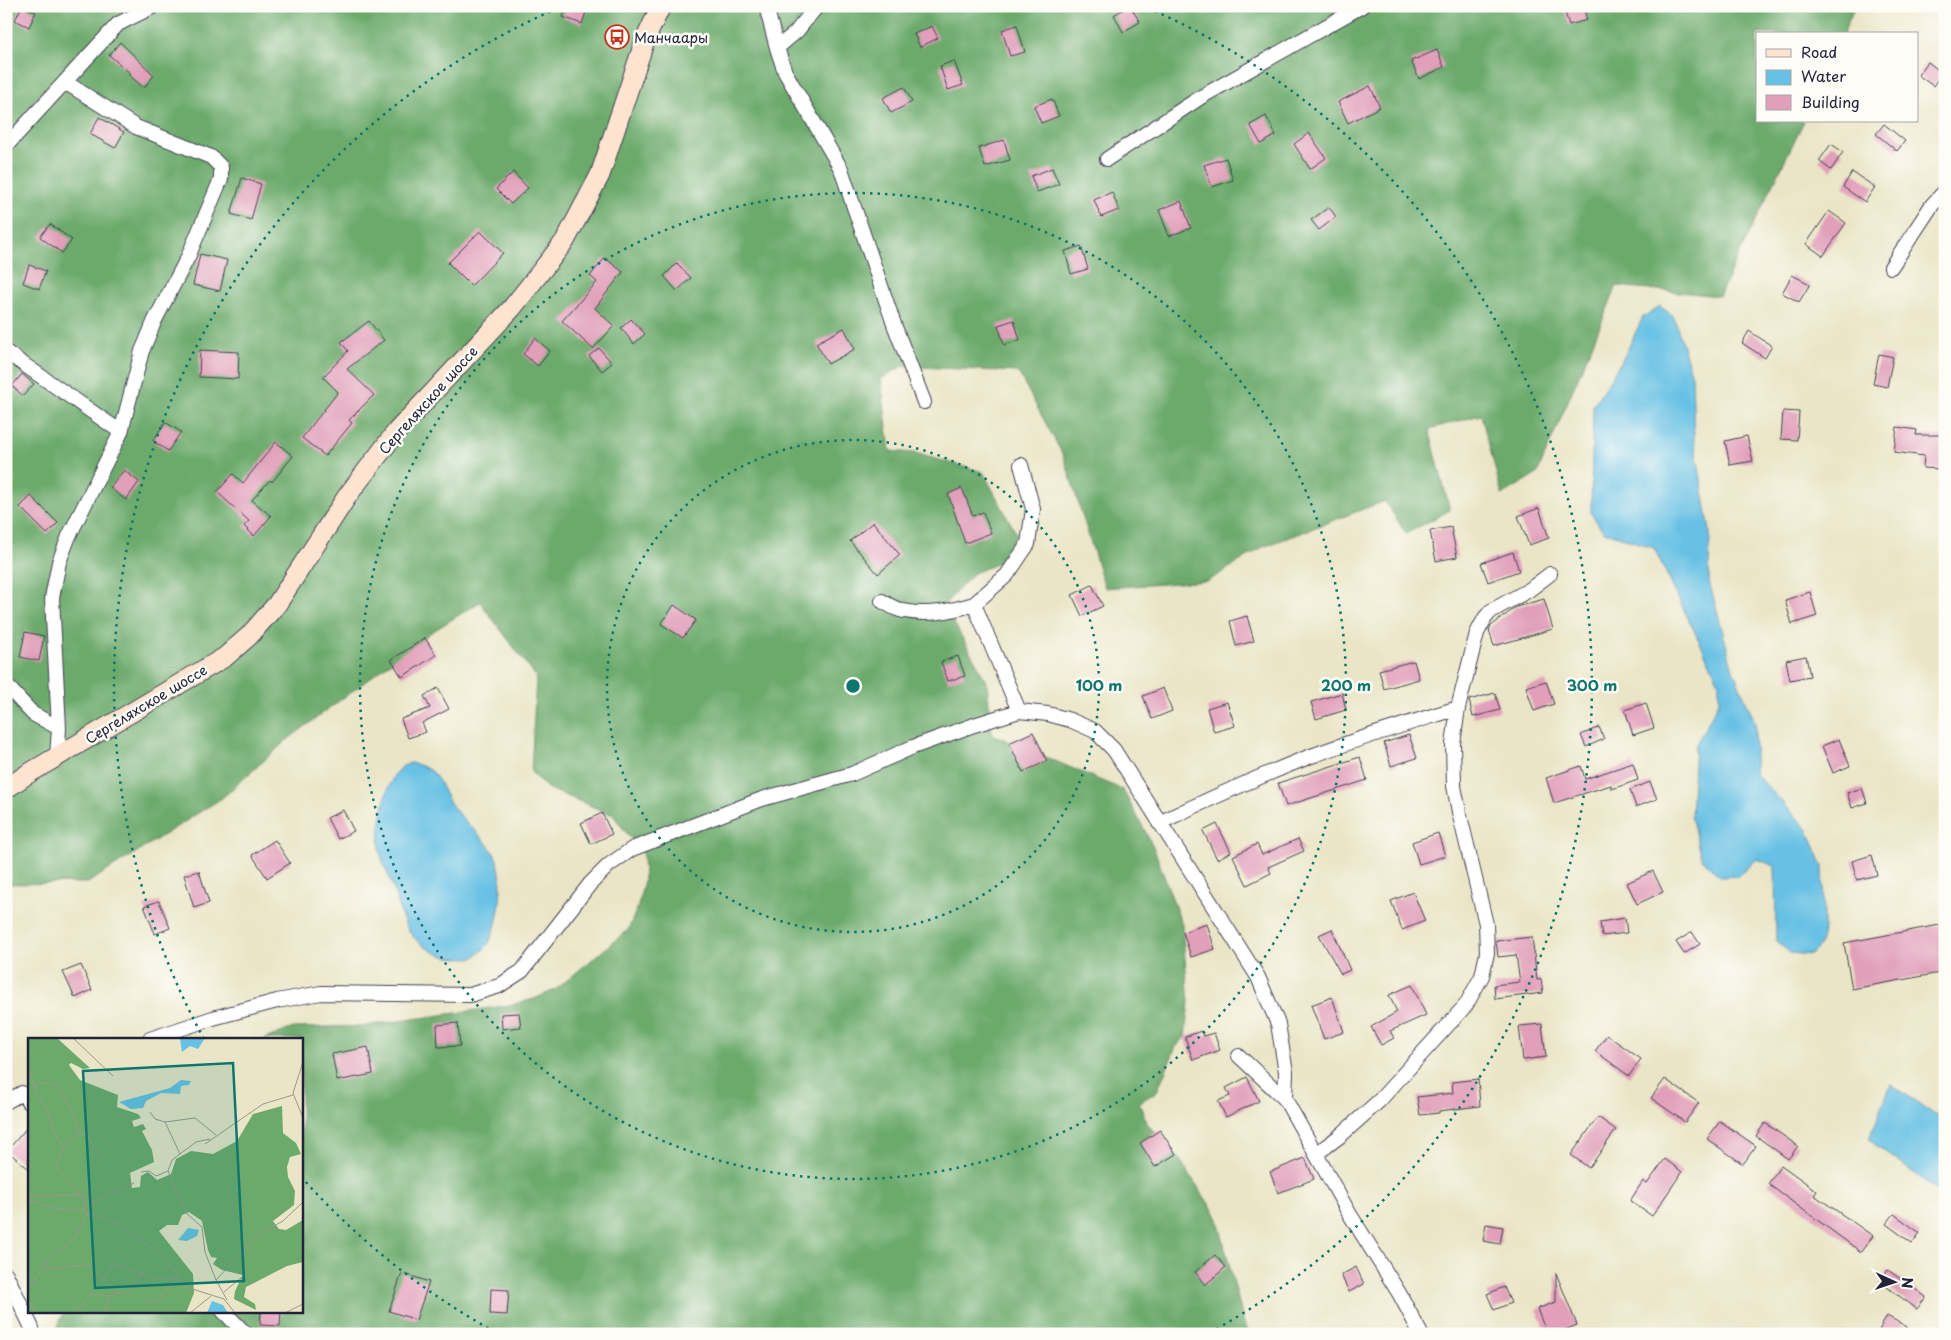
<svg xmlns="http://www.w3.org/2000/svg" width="1951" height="1340" viewBox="0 0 1951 1340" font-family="'Playpen Sans',sans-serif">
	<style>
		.forest { fill: #6caa6c; stroke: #476654 }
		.water { fill: #67c1e4; stroke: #447290 }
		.building { fill: #e19fb9 }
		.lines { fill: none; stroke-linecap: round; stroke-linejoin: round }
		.minor-casing { stroke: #403f50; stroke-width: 16 }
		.secondary-casing { stroke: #403f50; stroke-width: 21 }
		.minor { stroke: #fff; stroke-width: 14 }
		.secondary { stroke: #fde4d1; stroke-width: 19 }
		.ring { fill: none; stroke: #0f766e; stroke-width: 2.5; stroke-dasharray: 2.5 5 }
		.labels { text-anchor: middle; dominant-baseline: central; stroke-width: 5; stroke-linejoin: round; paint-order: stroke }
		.poi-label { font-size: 14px; fill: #22223b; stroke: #fdfcf7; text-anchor: start }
		.street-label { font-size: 14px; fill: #22223b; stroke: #fdfcf7 }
		.inset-road { fill: none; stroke: #9a978e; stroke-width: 1 }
		.view { fill: #0f766e; fill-opacity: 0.15; stroke: #0f766e; stroke-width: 2.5 }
		.inset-edge { fill: none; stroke: #22223b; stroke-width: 2.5 }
		.centre { fill: #0f766e; stroke: #fdfcf7; stroke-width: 2.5 }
		.ring-label { font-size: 15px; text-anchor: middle; font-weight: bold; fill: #0f766e; stroke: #fdfcf7; stroke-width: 5; stroke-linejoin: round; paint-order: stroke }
	</style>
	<rect width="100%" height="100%" fill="#fdfcf7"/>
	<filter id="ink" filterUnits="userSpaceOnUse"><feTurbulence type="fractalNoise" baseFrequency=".02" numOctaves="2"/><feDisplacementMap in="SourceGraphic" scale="10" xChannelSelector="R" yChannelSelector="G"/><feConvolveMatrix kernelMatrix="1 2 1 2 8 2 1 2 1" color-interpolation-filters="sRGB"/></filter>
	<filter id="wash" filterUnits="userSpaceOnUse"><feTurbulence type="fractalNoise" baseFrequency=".0096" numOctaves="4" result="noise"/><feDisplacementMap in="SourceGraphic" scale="20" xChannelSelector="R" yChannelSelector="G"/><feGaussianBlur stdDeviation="1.12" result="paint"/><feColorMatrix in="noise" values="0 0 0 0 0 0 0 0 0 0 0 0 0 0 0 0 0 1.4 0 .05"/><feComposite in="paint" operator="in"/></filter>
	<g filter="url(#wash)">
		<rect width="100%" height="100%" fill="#eae5c6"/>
		<path class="forest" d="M6,6H1855L1843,34H1757V121H1804L1719,296L1617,286L1537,474L1502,495L1481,415L1429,429L1450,510L1406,534L1385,501L1263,547L1208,581L1105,588L1064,457L1018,372L902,366L881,379L890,451L915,453L983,472L1016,533L1015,556L974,573L944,605L987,682L992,734L1123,790L1153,846L1182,925L1189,1002L1185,1037L1176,1047L1157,1091L1139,1103L1148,1125L1178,1157L1217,1216L1244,1323L1250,1334H55L64,1311H301V1039H265L293,1028L364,1026L511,1005L534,999L555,990L628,930L638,906L644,880L643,855L613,815L547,788L531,772L536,677L480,602L430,633L287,740L222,798L88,883L6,884Z"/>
		<path class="water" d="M1660,306L1674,317L1692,376L1694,439L1710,531L1709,581L1733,670L1755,722V773L1808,830L1823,867L1824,929L1819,947L1811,955L1790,953L1776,941L1775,866L1757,859L1738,876L1720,877L1701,858L1691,816L1695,746L1719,702V682L1654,548L1603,531L1591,513L1593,406L1624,357L1643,317Z
			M410,763C442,769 437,785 453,807C465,823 482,835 493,852C507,873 500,919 490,941C487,947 479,953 474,958C465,957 452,959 444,956C433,953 419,944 412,935C400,921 398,899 391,882C387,871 381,860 380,849C378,827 384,789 397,771C400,767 406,765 410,763Z
			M1891,1084L1945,1122V1196L1869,1140Z"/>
		<g id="blocks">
			<path class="building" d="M22,6L36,12L29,27L15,20Z
				M567,6H588L582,24L563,17Z
				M1129,6H1130L1140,22L1123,32L1114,15Z
				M1563,6H1583L1587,20L1569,25Z
				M1017,25L1025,52L1010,56L1002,30Z
				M932,26L938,38L920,47L914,34Z
				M120,42L154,75L144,88L128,74L130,73L109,55Z
				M1437,50L1444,67L1419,79L1411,61Z
				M954,61L963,85L948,90L940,66Z
				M1928,62L1942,73L1933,86L1918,75Z
				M1370,86L1380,107L1348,123L1338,102Z
				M904,87L912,102L891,113L883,98Z
				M1052,99L1059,116L1041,123L1034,106Z
				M1266,116L1276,135L1261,144L1250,125Z
				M99,117L124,132L115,148L90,134Z
				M1884,124L1905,141L1897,151L1876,134Z
				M1309,133L1326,158L1310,169L1294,144Z
				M1004,140L1010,160L985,167L979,148Z
				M1831,144L1843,152L1831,170L1819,161Z
				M1226,158L1233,180L1212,187L1204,165Z
				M1052,168L1059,184L1037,192L1031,176Z
				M513,172L528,188L511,204L496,189Z
				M1852,172L1875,187L1865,202L1843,187Z
				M242,178L261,184L251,220L231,214Z
				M1112,192L1119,210L1101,217L1094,200Z
				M1181,201L1191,228L1169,236L1159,210Z
				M1329,207L1336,217L1319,230L1311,220Z
				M1829,211L1846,223L1823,256L1806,244Z
				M50,224L72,240L62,253L40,237Z
				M480,231L503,253L471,286L448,263Z
				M1081,246L1088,269L1071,274L1065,251Z
				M200,254L227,260L220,291L193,285Z
				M605,258L623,272L595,308L614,326L593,349L562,321L597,282L590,276Z
				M677,263L691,278L677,291L664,276Z
				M29,265L46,271L39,289L23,283Z
				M1792,275L1810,284L1799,302L1782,293Z
				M631,319L645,334L634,344L621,328Z
				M1014,320L1020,340L1004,345L998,325Z
				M369,321L384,340L347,369L374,395L349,420L352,423L325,456L302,438L338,392L323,377L348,351L341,342Z
				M844,328L855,349L828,364L816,343Z
				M1749,331L1772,346L1765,358L1742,343Z
				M535,338L550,351L538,366L523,354Z
				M599,348L612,363L602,371L589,356Z
				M200,350L239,352L238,379L199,377Z
				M1879,354L1893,357L1887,387L1873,384Z
				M22,374L34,384L23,396L12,386Z
				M1783,411L1799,412L1797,440L1781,439Z
				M165,422L181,432L168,451L153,441Z
				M1897,427L1917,430L1916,435H1942L1941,469L1923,468L1924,456L1894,452Z
				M1747,436L1753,461L1730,465L1725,441Z
				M276,442L293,456L272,482L270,480L252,500L271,516L254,536L244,526L249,521L217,492L233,474L243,483Z
				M124,470L139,482L126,500L110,488Z
				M962,488L973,516L983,512L991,533L965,543L948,494Z
				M31,496L58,523L47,534L20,507Z
				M1539,508L1549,538L1529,545L1518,516Z
				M873,522L900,555L878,574L850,541Z
				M1451,527L1457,557L1436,561L1430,531Z
				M1513,552L1519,571L1488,582L1481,563Z
				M1092,585L1103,606L1082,616L1072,595Z
				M1810,592L1817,616L1792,624L1785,600Z
				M1544,599L1553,629L1494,646L1489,630L1491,626L1516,607Z
				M674,605L696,620L683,638L661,624Z
				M1247,616L1254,641L1236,646L1230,621Z
				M25,632L44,636L39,661L20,657Z
				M425,638L436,655L402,677L391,660Z
				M958,656L965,676L948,681L941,662Z
				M1806,656L1810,676L1790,680L1786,660Z
				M1414,661L1419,679L1384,689L1379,670Z
				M1546,681L1554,704L1534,711L1526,687Z
				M438,688L449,709L422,723L426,732L408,738L401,719L430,708L424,696Z
				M1163,688L1172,711L1152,719L1143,696Z
				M1342,693L1346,710L1316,719L1311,702Z
				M1495,693L1500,710L1473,717L1469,700Z
				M1227,702L1235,726L1214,732L1207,708Z
				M1646,703L1654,728L1633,735L1625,710Z
				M1599,727L1604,739L1586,747L1581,735Z
				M1033,732L1047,761L1023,772L1009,743Z
				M1409,735L1417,758L1391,766L1384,743Z
				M1839,739L1850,766L1833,773L1822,746Z
				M1360,757L1367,780L1286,806L1278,783Z
				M1633,763L1638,780L1612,789L1611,785L1554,803L1546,778L1581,766L1585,779Z
				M1650,782L1657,799L1636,807L1630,790Z
				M1862,788L1867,803L1852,808L1847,793Z
				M343,810L354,831L338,839L327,818Z
				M602,813L612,834L591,844L581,823Z
				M1217,824L1231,852L1217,859L1203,831Z
				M1438,833L1445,856L1419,864L1412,842Z
				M1298,839L1304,851L1268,867L1271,873L1247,885L1233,856L1257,844L1262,855Z
				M275,840L290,863L267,878L252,855Z
				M1872,855L1877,875L1857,880L1852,861Z
				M199,871L209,903L194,908L184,875Z
				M1653,871L1663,892L1637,904L1627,883Z
				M1413,892L1425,921L1402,930L1391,901Z
				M159,901L170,928L155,934L144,906Z
				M1625,918L1627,933L1602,936L1600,922Z
				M1207,924L1215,949L1191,957L1183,932Z
				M1945,924V972L1852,989L1844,943Z
				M1332,929L1350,970L1341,974L1319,935Z
				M1692,932L1700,944L1684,954L1676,942Z
				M1532,937L1537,980L1541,979L1543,993L1495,999L1494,985L1520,982L1516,955L1498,957L1496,941Z
				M81,965L92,990L75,998L63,972Z
				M1412,985L1426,1015L1390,1031L1394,1038L1381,1045L1371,1027L1397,1012L1389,995Z
				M1332,997L1344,1032L1324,1039L1311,1005Z
				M519,1013L521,1027L502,1029L501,1014Z
				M458,1023L460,1046L438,1047L437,1025Z
				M1542,1024L1546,1057L1523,1060L1519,1026Z
				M1201,1031L1203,1036L1214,1033L1220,1050L1193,1060L1185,1037Z
				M1607,1035L1641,1059L1629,1076L1595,1051Z
				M368,1047L373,1074L337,1081L332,1054Z
				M1247,1077L1259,1101L1226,1117L1218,1101L1230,1096L1226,1088Z
				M1478,1079L1480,1106L1439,1111V1113L1420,1115L1417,1097L1453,1093L1452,1082Z
				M1665,1079L1699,1103L1685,1122L1651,1098Z
				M1598,1117L1616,1130L1589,1168L1571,1155Z
				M1720,1121L1756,1146L1743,1164L1707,1139Z
				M1765,1123L1798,1146L1788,1159L1756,1136Z
				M29,1125V1169L7,1151Z
				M1160,1130L1176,1154L1155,1167L1140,1143Z
				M1305,1158L1314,1179L1278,1193L1270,1172Z
				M1665,1159L1682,1172L1652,1216L1630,1201L1643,1181L1647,1184Z
				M1781,1165L1817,1191L1814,1195L1873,1236L1861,1252L1768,1184Z
				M1894,1214L1920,1233L1912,1243L1886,1224Z
				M1486,1224L1503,1227L1500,1244L1483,1241Z
				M1215,1255L1226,1267L1205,1285L1195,1272Z
				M1356,1267L1364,1284L1349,1292L1341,1275Z
				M1888,1270L1926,1297L1917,1309L1880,1282Z
				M402,1273L429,1282L416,1320L389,1311Z
				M1556,1273L1577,1325L1555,1334H1547L1537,1309L1556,1302Z
				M1504,1287L1511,1303L1494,1310L1487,1294Z
				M491,1289L509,1290L507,1315L490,1314Z
				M261,1311H281L280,1326L260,1325Z
				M1887,1316L1920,1334H1877Z"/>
		</g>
	</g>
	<g filter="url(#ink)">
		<use href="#blocks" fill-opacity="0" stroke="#403f50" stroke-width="1"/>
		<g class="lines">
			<g class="minor-casing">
				<path id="minor" d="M766,6L777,48L785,72L841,169L895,327L924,402
					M777,48L796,32L817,6
					M6,146L118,24L154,6
					M1107,159L1201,97L1362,6
					M1891,267L1932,205L1945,191
					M6,352L121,432
					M882,601C889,605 896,610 904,611C928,616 951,611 974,604
					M6,685L33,714L59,728
					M1019,711L974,604L1007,575L1028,544L1033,509L1021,465
					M57,757L59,728L52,598L59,562L69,536L121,432L142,351L155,320L188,257L221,179V167L211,157L136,127L65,82
					M1159,823C1207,800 1256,778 1306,758C1356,739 1407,724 1458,708
					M150,1039L213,1018L277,1001L321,993L470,995L499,986L522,971L590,884L609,865L632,849L762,799L852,774L913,747L974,725L1019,711L1048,714L1070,720L1095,731L1114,750L1258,977L1278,1024L1286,1072L1285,1099
					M1239,1056L1285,1099L1349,1213L1399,1293L1421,1334
					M6,1102L22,1093L29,1102
					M1316,1154L1340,1136L1379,1101L1466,1005L1482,976L1487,953L1486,924L1459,812L1454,786L1453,744L1458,708L1477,633L1485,618L1491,611L1529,590L1550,574
					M6,1274L32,1328
					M223,1311L246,1334"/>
			</g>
			<g class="secondary-casing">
				<path id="secondary" d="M6,789L26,775L225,657L249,636L277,604L348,495L396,432L512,308L565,241L600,175L645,40L661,6"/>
			</g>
			<use href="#minor" class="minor"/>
			<use href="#secondary" class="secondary"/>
		</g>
	</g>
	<g class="ring">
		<circle cx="853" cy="686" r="246"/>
		<circle cx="853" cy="686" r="493"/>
		<path d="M495 1332A739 739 0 0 1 304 1180M204 1039A739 739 0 0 1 558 8M1148 8A739 739 0 0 1 1211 1332"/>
	</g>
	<defs>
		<g id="bus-ring" transform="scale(1.25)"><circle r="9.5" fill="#fdfcf7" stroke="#c8321e" stroke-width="1.5"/><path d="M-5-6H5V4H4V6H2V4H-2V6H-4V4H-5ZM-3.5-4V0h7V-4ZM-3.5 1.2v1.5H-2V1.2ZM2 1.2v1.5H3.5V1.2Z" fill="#c8321e"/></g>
	</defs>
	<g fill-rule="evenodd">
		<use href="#bus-ring" x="617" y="37"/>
	</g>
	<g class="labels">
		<g class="poi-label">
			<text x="634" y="37">Манчаары</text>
		</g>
		<g class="street-label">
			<text transform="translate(428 400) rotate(-48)">Сергеляхское шоссе</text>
			<text transform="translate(146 704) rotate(-31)">Сергеляхское шоссе</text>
		</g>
	</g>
	<g transform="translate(28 1038)">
		<rect width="275" height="275" fill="#eae5c6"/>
		<path d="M0,0H29L62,30L55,31L43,25L41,27L52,42L90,57L89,69L110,76L113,80L104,83L106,89L115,86L118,91L114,93L124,112L126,124L102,135L104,150L112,149L113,138L120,134L129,142L143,136L148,121L163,113L185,116L209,103L225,76L254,68L255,95L268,105L273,116L262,119L259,129L260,139L267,153L266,167L245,183L251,191L258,192L275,182V224L259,228L218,249L216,259L227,266L228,272L206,261L207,253L215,237L194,232L185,226L189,220L183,219L180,212L174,183L161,174L154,177L150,187H139L131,193L165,236L166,255L158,275H0Z" fill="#6caa6c"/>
		<path d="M177,0L170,11L162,8L154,14L152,1ZM153,42L163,43L161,47L153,48L152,56L133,55L118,63L115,70L103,71L91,64L142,50ZM160,190L171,192L169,198L159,203L150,202ZM184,263L195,267L200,275H179Z" fill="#67c1e4"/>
		<path class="inset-road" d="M45,0L85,38M275,24L265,55L275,80M0,29L8,54L19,72L25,93L35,108M6,49L18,44L29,47L46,77L51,94L59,98L78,126M122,74L127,81L137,84L167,80L188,97M137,84L152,116M51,94L37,107L28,125L30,132L54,159L58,168L56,173M182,101L168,104L144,122L140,133L158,175L174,189L177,214L188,242M177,106L235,66L265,57M113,134L121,133L128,138L140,133M0,158L57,157L67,164M0,162L28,171L52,172L90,186L136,219L158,249L196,261L207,275M58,168L106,145M15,231L61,227L91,255L101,254L114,234M75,243L85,225L129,241L151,240M0,251L20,222L46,201L60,175M196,254L214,239M117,259L124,264L131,262L147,240M0,261L7,275M199,262L188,242L231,196L255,183L275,164M48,275L62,256L82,258L91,255M76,275L82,258M162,275L183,258M257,275L275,266"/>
		<path class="view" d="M205,25L216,243L67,250L55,33Z"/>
		<rect width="275" height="275" class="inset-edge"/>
	</g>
	<circle cx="853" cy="686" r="8" class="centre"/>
	<g class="ring-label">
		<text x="1099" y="691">100 m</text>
		<text x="1346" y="691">200 m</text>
		<text x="1592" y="691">300 m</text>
	</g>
	<rect width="1951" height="1340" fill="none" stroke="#fdfcf7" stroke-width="25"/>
	<rect x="1756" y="32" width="162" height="90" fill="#fdfcf7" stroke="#a5a5ac"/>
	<rect x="1766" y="49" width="25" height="8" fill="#fde4d1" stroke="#a5a5ac"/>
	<text x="1801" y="58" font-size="15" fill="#22223b">Road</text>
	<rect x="1766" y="70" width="25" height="15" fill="#67c1e4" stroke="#a5a5ac"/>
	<text x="1801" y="82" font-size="15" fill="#22223b">Water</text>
	<rect x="1766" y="95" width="25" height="15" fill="#e19fb9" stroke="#a5a5ac"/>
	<text x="1801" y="108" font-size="15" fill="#22223b">Building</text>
	<g transform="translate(1894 1282) rotate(93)" stroke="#fdfcf7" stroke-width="4" paint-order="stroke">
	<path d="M0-4L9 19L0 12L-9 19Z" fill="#22223b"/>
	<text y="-8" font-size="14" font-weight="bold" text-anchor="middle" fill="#22223b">N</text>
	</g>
</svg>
